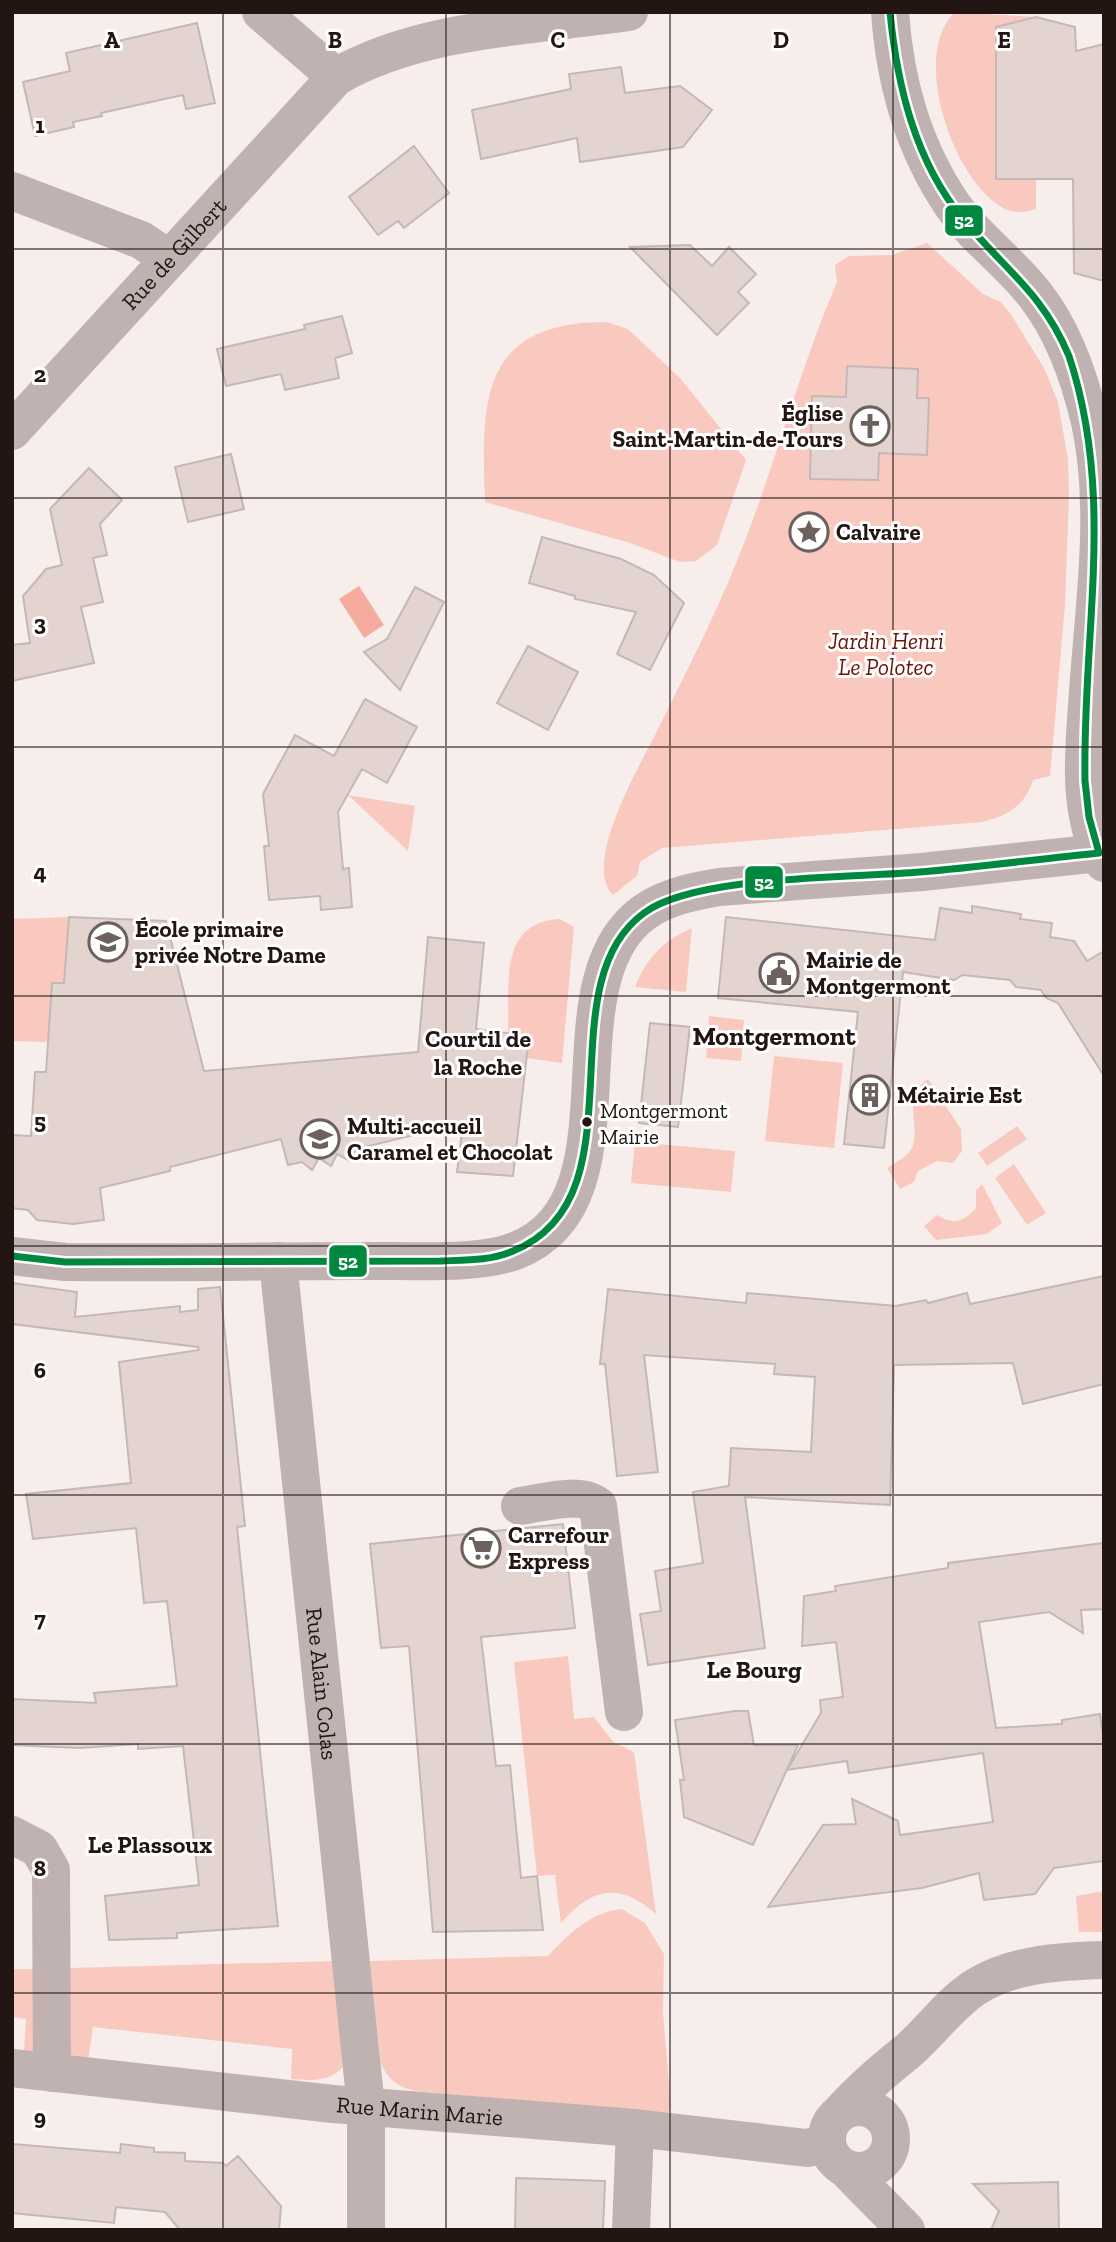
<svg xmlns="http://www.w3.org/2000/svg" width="1116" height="2242" viewBox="0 0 1116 2242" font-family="'Zilla Slab',serif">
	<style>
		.green { fill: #f9c9bf }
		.water { fill: #f5ac9e }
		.building { fill: #e4d4d0; stroke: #c3b8b6; stroke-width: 2 }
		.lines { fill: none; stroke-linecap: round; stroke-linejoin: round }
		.minor { stroke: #c0b2b0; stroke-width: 38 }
		.tertiary { stroke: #c0b2b0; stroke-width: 38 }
		.bus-1-casing { stroke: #fff; stroke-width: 12 }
		.bus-1 { stroke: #00893e; stroke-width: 7 }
		.grid { fill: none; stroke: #231512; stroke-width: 2; stroke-opacity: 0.55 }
		.bus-dot { fill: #231512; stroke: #fff; stroke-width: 2.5 }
		.labels { text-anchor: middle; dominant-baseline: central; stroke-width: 6; stroke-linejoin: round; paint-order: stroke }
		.bus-label { font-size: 21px; fill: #231512; stroke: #fff; text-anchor: start }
		.street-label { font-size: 23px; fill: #231512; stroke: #fff }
		.poi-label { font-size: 23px; font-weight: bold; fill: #231512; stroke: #fff; text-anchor: start }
		.park-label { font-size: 23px; font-style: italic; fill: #6c1306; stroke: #fff }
		.neighbourhood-label { font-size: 24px; font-weight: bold; fill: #231512; stroke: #fff }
		.quarter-label { font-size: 26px; font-weight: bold; fill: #231512; stroke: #fff }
		.grid-label { font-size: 23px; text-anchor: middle; font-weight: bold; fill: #231512; stroke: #fff; stroke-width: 6; stroke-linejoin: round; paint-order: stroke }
		.line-badge { stroke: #fff; stroke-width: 2.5 }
		.badge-label { font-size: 19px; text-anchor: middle; font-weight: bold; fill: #fff }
	</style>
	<rect width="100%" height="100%" fill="#f7eeec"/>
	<path class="green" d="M955,12L1036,17L996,27V178L1036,179V209C1025,212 1016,214 1005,209C954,184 909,55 955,12Z
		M927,243L983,294L1001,302L1012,316L1044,368L1058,402L1068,459L1069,494L1065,605L1050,776L1033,780C1025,806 1007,816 982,822L662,848L640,862L637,876L613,895C581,863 642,762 658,729C685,674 714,618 737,561C774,470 798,373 837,282L835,265L849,256L892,255Z
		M607,322L628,329L680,378L746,460L717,545L696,561L680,562L630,543L485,502C481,400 480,322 607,322Z
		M348,795L415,806L408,851Z
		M69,917L65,983L46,1042L12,1041V919Z
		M560,919L574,927L562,1063L526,1058L529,1037L508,1034C510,988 497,922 560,919Z
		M692,928L686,992L635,987C647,957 663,941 692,928Z
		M709,1016L744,1020L741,1061L706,1058Z
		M774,1056L843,1063L834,1148L765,1141Z
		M928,1079L961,1129L962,1151L953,1163L937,1161L918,1171L914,1182L900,1189L887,1168C894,1163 905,1158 910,1151C924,1132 899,1096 928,1079Z
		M1017,1126L1027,1139L987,1166L978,1153Z
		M635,1142L735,1151L731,1192L631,1183Z
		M1014,1164L1046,1213L1027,1225L995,1178Z
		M982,1184L1002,1223L987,1234L936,1240L924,1226L937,1215C953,1225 964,1222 976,1208V1190Z
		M568,1656L574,1719L594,1717L613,1742L634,1752L656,1914C620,1882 592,1887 561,1923L555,1875L537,1876L514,1662Z
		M1104,1891V1932H1079L1076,1896Z
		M622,1909L645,1923L664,1954L663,2013L671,2106L667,2115L416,2091C397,2087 389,2080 381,2064L370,1961L548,1956C569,1934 590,1912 622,1909Z
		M335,1961L343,2067C328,2083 311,2080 291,2079L292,2049L93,2027L88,2060L71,2058L69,1968Z
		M12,1969H35L36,2053L24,2051L26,2019L12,2017Z"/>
	<path class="water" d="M359,586L384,625L364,638L339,599Z"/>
	<path class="building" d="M1036,17L1075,27L1076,51L1104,44V281L1074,273L1073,179H996V27Z
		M197,23L215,103L186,109L183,95L101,113L102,116L73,122L74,127L35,136L23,82L70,71L66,53Z
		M621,67L625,93L680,86L712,110L683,147L580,162L577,138L481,159L472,110L571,89L569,74Z
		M414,146L449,193L404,228L398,221L378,235L349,197Z
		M690,245L712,266L729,247L756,274L738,292L749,303L717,335L630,247Z
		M342,316L352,353L335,358L339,378L285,390L281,374L226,386L217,349L305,329L304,325Z
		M847,366L918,369L917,398H929L927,455L879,453L878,480L810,479L812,396L846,397Z
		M231,454L244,509L188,522L175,467Z
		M89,468L122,500L100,524L107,555L93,558L103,602L81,607L94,663L12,681V645L30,643L23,596L46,569L62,565L50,509Z
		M542,537L621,559L654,575L684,603L650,670L617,654L636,612L575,599V596L529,583Z
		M415,587L444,602L400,690L364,652L387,639Z
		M528,646L578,672L548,730L497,703Z
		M365,699L417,727L387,783L362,769L338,812L343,869L349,868L352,907L321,910L320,896L269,900L264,846H269L263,794L295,735L334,756Z
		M972,906L1021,914L1020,919L1052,923L1050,937L1074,941L1087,961L1104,951V1076L1058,1003L1046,998L1041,990L1016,987L1010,980L963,975L954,980L903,972L884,1148L844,1144L858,1012L718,998L726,917L935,940L940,908L972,913Z
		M69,917L166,921L204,1071L418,1052L428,937L484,943L476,1029L529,1036L513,1176L457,1172L463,1123L356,1149L350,1161L337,1154L331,1166L319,1158L312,1170L302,1162L288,1165L281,1139L170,1167V1171L100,1188L104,1220L73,1224L37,1220L28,1210L12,1208V1135L31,1136L35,1072H46L52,983H64Z
		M650,1023L690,1027L678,1127L639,1123Z
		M1104,1276V1384L1023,1404L1013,1363L894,1365L890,1505L745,1497L765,1648L648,1665L640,1614L661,1611L655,1571L703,1563L693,1492L729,1486L731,1448L811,1452L815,1377L774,1374L775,1364L644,1355L658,1472L617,1476L605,1364H600L608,1289L746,1303L747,1293L896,1306L926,1300L928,1303L967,1293L970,1304Z
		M12,1283L77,1292L75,1317L180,1306V1312L198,1310V1289L220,1287L245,1526L237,1527L278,1926L177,1933V1938L109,1940L105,1896L199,1885L183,1746L138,1749V1744L80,1748L12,1745V1699L96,1703L94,1693L177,1686L167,1601L144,1603L136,1528L33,1539L26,1494L131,1483L119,1362L199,1350L198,1347L12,1324Z
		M563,1524L575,1628L481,1637L496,1766L510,1765L521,1878L537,1876L543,1930L433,1932L409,1646L381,1648L370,1544Z
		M1104,1543V1609L1081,1610L1083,1633L1049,1612L979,1622L996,1728L1062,1724V1720L1100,1714L1104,1742V1861L1054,1868L1035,1894L984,1900L979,1873L922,1888L768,1907L823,1825L856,1824L852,1799L898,1821L900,1835L993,1822L983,1753L849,1773L847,1761L787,1770L821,1713L820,1700L843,1697L836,1642L802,1646L804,1596L836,1591L835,1586L948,1568V1563Z
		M735,1711H748L754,1745H798L753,1845L684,1817L680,1780H684L675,1720Z
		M12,2144L120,2153L121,2144L154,2148V2152L185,2153V2161L223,2163L226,2166L238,2156L281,2206L279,2230H180L165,2212L116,2207L114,2223L12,2213Z
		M516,2178L605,2181L603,2230H515Z
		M1058,2182L1059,2230H991L999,2211L973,2184Z"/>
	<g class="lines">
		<g class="minor">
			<path d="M261,12L336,77"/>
			<path d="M12,191L141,240L168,258"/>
			<path id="s1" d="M278,1261L366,2107V2230"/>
			<path d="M520,1506C543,1503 579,1491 598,1506L624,1712"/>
			<path d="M12,1835L39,1849L51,1870L52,2073"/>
			<path d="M631,2230L635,2128"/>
		</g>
		<g class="tertiary">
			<path d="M890,12C895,83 913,147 953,206C976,239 1012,264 1036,296C1063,331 1080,379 1090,422C1109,510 1094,603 1088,692C1084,750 1076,809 1104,863"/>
			<path id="s2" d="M12,431L336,77C420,28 533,26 629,12"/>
			<path d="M12,1256L65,1262C164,1263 263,1261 362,1261C404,1260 477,1266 515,1251C640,1203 550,997 636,919C659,898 690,892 719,887L922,872L1099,853"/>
			<path id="s3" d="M12,2068L333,2104L635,2128L807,2148L827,2144"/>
			<circle cx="859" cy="2139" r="32"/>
			<path d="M841,2112C862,2089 884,2070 908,2051C931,2031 949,2005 974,1988C1011,1964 1061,1961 1104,1960"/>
			<path d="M845,2168L906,2230"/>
		</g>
		<g class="bus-1-casing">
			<path id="bus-1" d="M890,12C897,85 915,161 963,219C1004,269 1043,293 1069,356C1116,498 1082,634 1085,781L1089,817L1099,853
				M12,1256L65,1262L440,1261C464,1260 491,1261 513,1251C645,1198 543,986 644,913C695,875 852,878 920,872C979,867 1039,859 1099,853"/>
		</g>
		<use href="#bus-1" class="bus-1"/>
	</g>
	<path class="grid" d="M223,12V2230M446,12V2230M670,12V2230M893,12V2230M12,249H1104M12,498H1104M12,747H1104M12,996H1104M12,1246H1104M12,1495H1104M12,1744H1104M12,1993H1104"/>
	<defs>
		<g id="church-ring" transform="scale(2.0125)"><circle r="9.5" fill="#fff" stroke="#6d615e" stroke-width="1.5"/><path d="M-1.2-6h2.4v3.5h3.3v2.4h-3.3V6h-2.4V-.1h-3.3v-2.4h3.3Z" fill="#6d615e"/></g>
		<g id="sight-ring" transform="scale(2.0125)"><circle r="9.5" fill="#fff" stroke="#6d615e" stroke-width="1.5"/><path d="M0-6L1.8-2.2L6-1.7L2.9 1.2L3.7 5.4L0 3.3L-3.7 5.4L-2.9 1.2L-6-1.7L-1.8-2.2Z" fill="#6d615e"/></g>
		<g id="school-ring" transform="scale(2.0125)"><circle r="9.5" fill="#fff" stroke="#6d615e" stroke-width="1.5"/><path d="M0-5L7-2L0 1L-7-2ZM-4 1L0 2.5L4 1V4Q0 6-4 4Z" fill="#6d615e"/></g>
		<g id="civic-ring" transform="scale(2.0125)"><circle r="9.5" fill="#fff" stroke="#6d615e" stroke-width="1.5"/><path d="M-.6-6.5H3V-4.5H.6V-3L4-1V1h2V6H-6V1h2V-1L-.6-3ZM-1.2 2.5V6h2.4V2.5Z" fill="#6d615e"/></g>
		<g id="building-ring" transform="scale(2.0125)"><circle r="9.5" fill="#fff" stroke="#6d615e" stroke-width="1.5"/><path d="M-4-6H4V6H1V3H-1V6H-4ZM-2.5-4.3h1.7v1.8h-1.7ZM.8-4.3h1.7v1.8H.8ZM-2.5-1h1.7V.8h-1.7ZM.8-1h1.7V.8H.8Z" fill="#6d615e"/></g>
		<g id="supermarket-ring" transform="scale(2.0125)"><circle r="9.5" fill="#fff" stroke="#6d615e" stroke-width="1.5"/><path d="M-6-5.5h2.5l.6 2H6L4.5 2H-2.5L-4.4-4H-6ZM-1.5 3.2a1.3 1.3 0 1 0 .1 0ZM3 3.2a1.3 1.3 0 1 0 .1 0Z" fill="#6d615e"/></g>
	</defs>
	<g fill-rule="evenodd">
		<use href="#church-ring" x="870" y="426"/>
		<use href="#sight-ring" x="809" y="532"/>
		<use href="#school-ring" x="108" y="942"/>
		<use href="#civic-ring" x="779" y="973"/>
		<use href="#building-ring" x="870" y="1095"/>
		<use href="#school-ring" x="320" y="1139"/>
		<use href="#supermarket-ring" x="481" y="1548"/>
	</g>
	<circle class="bus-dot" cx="587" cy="1122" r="6"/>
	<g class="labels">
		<g class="bus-label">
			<text x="600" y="1110">Montgermont<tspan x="600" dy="26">Mairie</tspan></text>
		</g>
		<g class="street-label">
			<text stroke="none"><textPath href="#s2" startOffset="240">Rue de Gilbert</textPath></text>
			<text stroke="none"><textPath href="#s1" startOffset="425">Rue Alain Colas</textPath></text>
			<text stroke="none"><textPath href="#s3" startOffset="410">Rue Marin Marie</textPath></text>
		</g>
		<g class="poi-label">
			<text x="843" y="413" text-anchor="end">Église<tspan x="843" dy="26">Saint-Martin-de-Tours</tspan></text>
			<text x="836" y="532">Calvaire</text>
			<text x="135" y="929">École primaire<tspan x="135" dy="26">privée Notre Dame</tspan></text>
			<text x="806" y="960">Mairie de<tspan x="806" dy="26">Montgermont</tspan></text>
			<text x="897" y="1095">Métairie Est</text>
			<text x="347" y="1126">Multi-accueil<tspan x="347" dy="26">Caramel et Chocolat</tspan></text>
			<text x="508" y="1535">Carrefour<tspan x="508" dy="26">Express</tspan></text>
		</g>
		<g class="park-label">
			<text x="886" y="641">Jardin Henri<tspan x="886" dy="26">Le Polotec</tspan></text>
		</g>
		<g class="neighbourhood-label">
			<text x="478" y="1038">Courtil de<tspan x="478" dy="28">la Roche</tspan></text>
			<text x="754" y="1669">Le Bourg</text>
			<text x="150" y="1844">Le Plassoux</text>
		</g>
		<g class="quarter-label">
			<text x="774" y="1036">Montgermont</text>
		</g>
	</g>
	<g class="grid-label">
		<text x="112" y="48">A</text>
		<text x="335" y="48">B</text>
		<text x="558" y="48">C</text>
		<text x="781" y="48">D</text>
		<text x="1004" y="48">E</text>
		<text x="40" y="133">1</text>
		<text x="40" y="382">2</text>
		<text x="40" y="631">3</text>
		<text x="40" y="880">4</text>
		<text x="40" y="1129">5</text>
		<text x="40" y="1378">6</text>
		<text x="40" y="1627">7</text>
		<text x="40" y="1876">8</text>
		<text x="40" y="2125">9</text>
	</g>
	<g class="line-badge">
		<rect x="944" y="204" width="40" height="33" rx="7" fill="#00893e"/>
		<rect x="744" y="865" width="40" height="34" rx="7" fill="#00893e"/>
		<rect x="328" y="1244" width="40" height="34" rx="7" fill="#00893e"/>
	</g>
	<g class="badge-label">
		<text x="964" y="227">52</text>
		<text x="764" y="889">52</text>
		<text x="348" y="1268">52</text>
	</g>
	<rect width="1116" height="2242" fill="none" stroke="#231512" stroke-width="28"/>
</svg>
